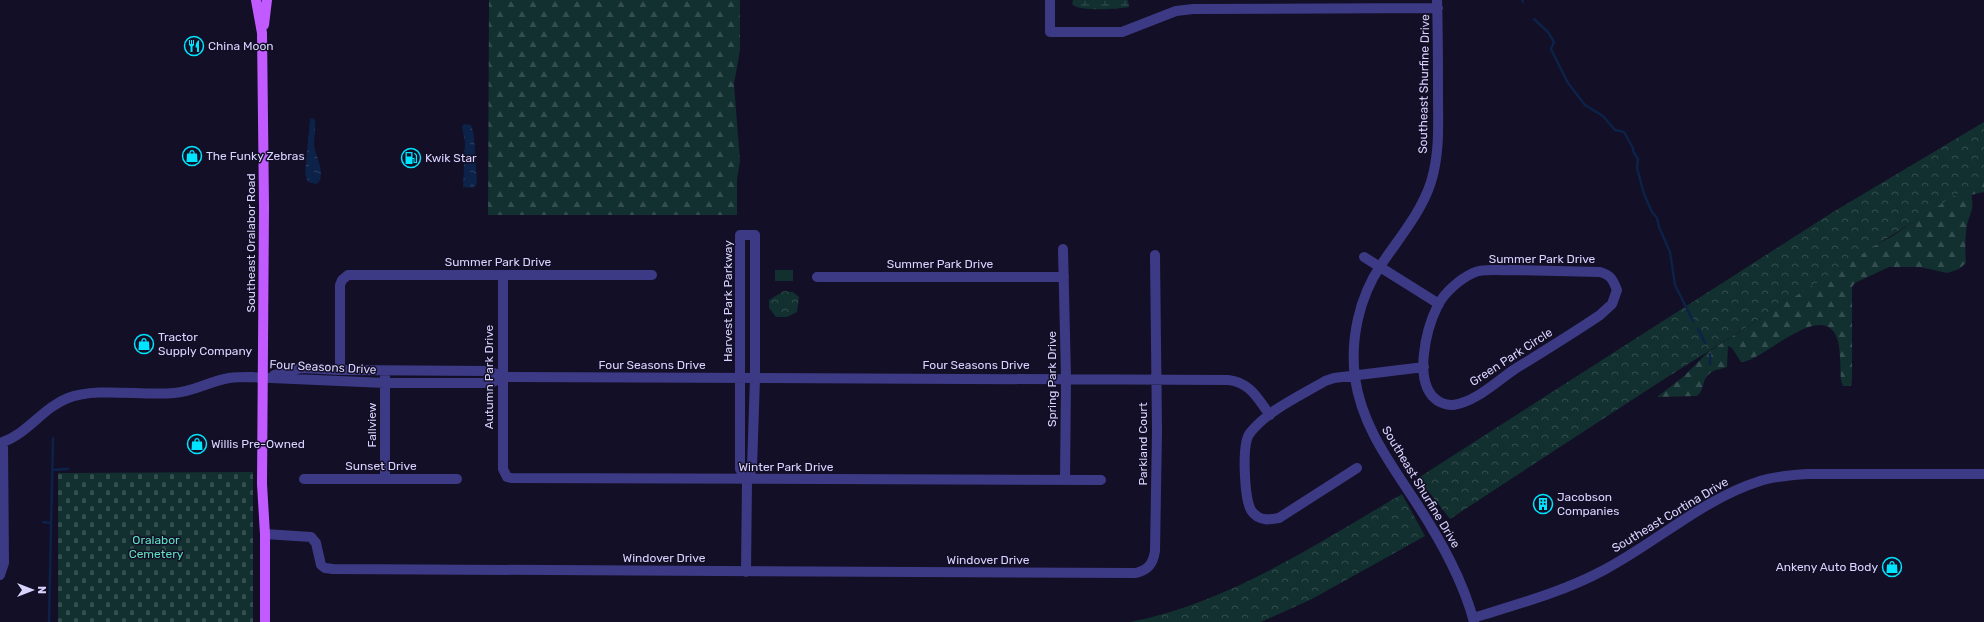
<svg xmlns="http://www.w3.org/2000/svg" width="1984" height="622" viewBox="0 0 1984 622" font-family="Rubik,sans-serif">
	<style>
		.grass { fill: #12302f }
		.forest { fill: url(#forest-firs) }
		.wetland { fill: url(#wetland-marsh) }
		.cemetery { fill: url(#cemetery-stones) }
		.park { fill: url(#park-crowns) }
		.water { fill: url(#water-ripples) }
		.lines { fill: none; stroke-linecap: round; stroke-linejoin: round }
		.stream { stroke: #0c2248; stroke-width: 2.5 }
		.minor { stroke: #3d3a85; stroke-width: 10 }
		.major { stroke: #c25bff; stroke-width: 10 }
		.labels { text-anchor: middle; dominant-baseline: central; stroke-width: 3; stroke-linejoin: round; paint-order: stroke }
		.poi-label { font-size: 12px; fill: #d9d4ff; stroke: #130f26; text-anchor: start }
		.street-label { font-size: 12px; fill: #d9d4ff; stroke: #130f26 }
		.park-label { font-size: 12px; fill: #5fe0c0; stroke: #130f26 }
	</style>
	<defs>
		<pattern id="forest-firs" width="22" height="20" patternUnits="userSpaceOnUse"><rect width="22" height="20" fill="#12302f"/><path d="M5 1l3.5 6h-7zM16 11l3.5 6h-7z" fill="#344d4e"/></pattern>
		<pattern id="wetland-marsh" width="20" height="14" patternUnits="userSpaceOnUse"><rect width="20" height="14" fill="#12302f"/><path d="M1 5h8M5 5V1M11 12h8M15 12V8" fill="none" stroke="#344d4e"/></pattern>
		<pattern id="cemetery-stones" width="16" height="16" patternUnits="userSpaceOnUse"><rect width="16" height="16" fill="#12302f"/><path d="M2 7V4a2 2 0 0 1 4 0v3zM10 15v-3a2 2 0 0 1 4 0v3z" fill="#344d4e"/></pattern>
		<pattern id="park-crowns" width="20" height="18" patternUnits="userSpaceOnUse"><rect width="20" height="18" fill="#12302f"/><path d="M2 6a3 3 0 1 1 6 0M12 15a3 3 0 1 1 6 0" fill="none" stroke="#344d4e"/></pattern>
		<pattern id="water-ripples" width="26" height="14" patternUnits="userSpaceOnUse"><rect width="26" height="14" fill="#0c2248"/><path d="M2 4q2-2 4 0t4 0M15 11q2-2 4 0t4 0" fill="none" stroke="#2f4163"/></pattern>
	</defs>
	<rect width="100%" height="100%" fill="#130f26"/>
	<path class="grass" d="M775,270H793V281H775Z"/>
	<path class="forest" d="M489,0H740V50L734,84L740,161L737,180V215H488Z
		M1984,173V192L1971,195C1975,209 1970,212 1967,225C1965,238 1965,250 1966,263L1959,269L1947,273L1920,267H1889L1855,283L1852,287V380L1851,386H1843L1841,381C1840,369 1841,349 1837,338C1822,298 1761,363 1741,362L1732,348L1728,346L1727,367C1722,369 1715,369 1709,374C1701,381 1705,390 1697,396L1657,397L1683,377L1708,352L1868,249L1891,237Z"/>
	<path class="wetland" d="M1073,0H1128L1129,7C1119,9 1078,12 1072,4Z"/>
	<path class="cemetery" d="M253,472V622H58V473Z"/>
	<path class="park" d="M1984,122V177L1658,383L1450,519L1418,478L1833,212Z
		M784,291L793,292L799,297L797,312L787,317H776L769,308V300Z
		M1402,494L1425,536L1312,599L1261,622H1130C1229,603 1316,544 1402,494Z"/>
	<path class="water" d="M312,118L315,120C316,128 314,137 314,145C315,155 328,178 316,184L308,182L305,174L310,119Z
		M464,124L471,125L474,135L477,184L473,188L463,187L465,142L462,127Z"/>
	<g class="lines">
		<path class="stream" d="M1522,0L1523,2
			M1534,19L1548,32L1554,42L1551,49L1568,83L1585,105L1603,116L1615,130L1624,132L1633,148V151L1638,159L1637,168L1644,194L1652,212L1657,218L1659,227L1670,252L1675,285L1693,321
			M1698,329L1705,343
			M1710,364V354
			M52,470L68,469
			M43,522L51,523
			M49,622L53,438"/>
		<path class="minor" d="M1050,0V32H1122L1176,11L1193,9L1438,8
			M1437,0C1438,32 1438,63 1438,95C1438,124 1440,153 1431,182C1421,213 1399,238 1381,265C1359,297 1350,340 1355,378C1362,427 1391,464 1417,504C1441,541 1463,580 1474,622
			M1063,249L1066,378L1065,480
			M1364,257L1439,304
			M1510,270L1600,272C1611,275 1613,280 1617,290L1612,304L1600,315C1572,334 1544,351 1515,369C1497,381 1476,402 1453,405C1447,405 1443,404 1438,401C1412,384 1426,329 1438,305C1445,292 1460,279 1473,273C1483,268 1499,271 1510,270Z
			M503,275V469L507,477L511,478L1101,480
			M817,277H1064
			M340,370V285L342,280L348,275H652
			M274,375L302,368L340,370L490,371L502,377
			M0,443C27,435 42,408 68,398C97,387 142,396 174,393C193,392 210,381 229,378C236,377 244,377 251,377L385,383H491L502,377L1228,380C1250,382 1258,399 1270,415
			M1357,468L1279,518C1271,519 1265,521 1258,517C1255,515 1251,511 1250,508C1245,496 1241,444 1250,433C1268,410 1300,396 1325,381L1334,378L1424,367
			M304,479H457
			M385,479V377
			M265,534L311,537L316,543L321,565L325,568L333,569L1136,573C1148,570 1153,564 1155,551L1157,431L1155,255
			M746,572L747,480L752,468L755,378V235H740V469L747,480
			M0,575L4,563L3,442
			M1473,618C1518,604 1563,592 1604,570C1657,542 1703,499 1760,481C1776,476 1792,475 1808,474H1984"/>
		<path class="major" d="M256,0L262,33L264,207L262,484L265,534V622
			M264,25L267,0"/>
	</g>
	<defs>
		<g id="restaurant-ring" transform="scale(1)"><circle r="9.5" fill="#130f26" stroke="#00e5ff" stroke-width="1.5"/><path d="M-5-6h1v4h1v-4h1v4h1v-4h1v5L-1.5 .5V6h-2V.5L-5-1ZM5-6V6H3V1.5H1.5Q1.5-4 5-6Z" fill="#00e5ff"/></g>
		<g id="shop-ring" transform="scale(1)"><circle r="9.5" fill="#130f26" stroke="#00e5ff" stroke-width="1.5"/><path d="M-5-2.5h2.3a2.7 3.5 0 0 1 5.4 0H5L5.5 6h-11ZM-1.5-2.5h3a1.5 2.3 0 0 0-3 0Z" fill="#00e5ff"/></g>
		<g id="fuel-ring" transform="scale(1)"><circle r="9.5" fill="#130f26" stroke="#00e5ff" stroke-width="1.5"/><path d="M-5.5-6h7V0h2V4h1.3V-2.5L3-4.5l.8-.8L6-3V5H2.5V1h-1V6h-7ZM-4.2-4.7v3.2H.2V-4.7Z" fill="#00e5ff"/></g>
		<g id="building-ring" transform="scale(1)"><circle r="9.5" fill="#130f26" stroke="#00e5ff" stroke-width="1.5"/><path d="M-4-6H4V6H1V3H-1V6H-4ZM-2.5-4.3h1.7v1.8h-1.7ZM.8-4.3h1.7v1.8H.8ZM-2.5-1h1.7V.8h-1.7ZM.8-1h1.7V.8H.8Z" fill="#00e5ff"/></g>
	</defs>
	<g fill-rule="evenodd">
		<use href="#restaurant-ring" x="194" y="46"/>
		<use href="#shop-ring" x="192" y="156"/>
		<use href="#fuel-ring" x="411" y="158"/>
		<use href="#shop-ring" x="144" y="344"/>
		<use href="#shop-ring" x="197" y="444"/>
		<use href="#building-ring" x="1543" y="504"/>
		<use href="#shop-ring" x="1892" y="567"/>
	</g>
	<g class="labels">
		<g class="poi-label">
			<text x="208" y="46">China Moon</text>
			<text x="206" y="156">The Funky Zebras</text>
			<text x="425" y="158">Kwik Star</text>
			<text x="158" y="337">Tractor<tspan x="158" dy="14">Supply Company</tspan></text>
			<text x="211" y="444">Willis Pre-Owned</text>
			<text x="1557" y="497">Jacobson<tspan x="1557" dy="14">Companies</tspan></text>
			<text x="1878" y="567" text-anchor="end">Ankeny Auto Body</text>
		</g>
		<g class="street-label">
			<text transform="translate(1424 84) rotate(-89)">Southeast Shurfine Drive</text>
			<text transform="translate(251 243) rotate(-90)">Southeast Oralabor Road</text>
			<text x="1542" y="259">Summer Park Drive</text>
			<text x="498" y="262">Summer Park Drive</text>
			<text x="940" y="264">Summer Park Drive</text>
			<text transform="translate(728 301) rotate(-90)">Harvest Park Parkway</text>
			<text transform="translate(1511 357) rotate(-33)">Green Park Circle</text>
			<text x="652" y="365">Four Seasons Drive</text>
			<text x="976" y="365">Four Seasons Drive</text>
			<text transform="translate(323 367) rotate(3)">Four Seasons Drive</text>
			<text transform="translate(489 377) rotate(-90)">Autumn Park Drive</text>
			<text transform="translate(1052 379) rotate(-90)">Spring Park Drive</text>
			<text transform="translate(372 425) rotate(-90)">Fallview</text>
			<text transform="translate(1143 444) rotate(-90)">Parkland Court</text>
			<text x="381" y="466">Sunset Drive</text>
			<text x="786" y="467">Winter Park Drive</text>
			<text transform="translate(1421 487) rotate(59)">Southeast Shurfine Drive</text>
			<text transform="translate(1670 515) rotate(-31)">Southeast Cortina Drive</text>
			<text x="664" y="558">Windover Drive</text>
			<text x="988" y="560">Windover Drive</text>
		</g>
		<g class="park-label">
			<text x="156" y="540">Oralabor<tspan x="156" dy="14">Cemetery</tspan></text>
		</g>
	</g>
	<g transform="translate(32 590) rotate(90)" stroke="#130f26" stroke-width="3" paint-order="stroke">
	<path d="M0-3L7 15L0 10L-7 15Z" fill="#d9d4ff"/>
	<text y="-6" font-size="11" font-weight="bold" text-anchor="middle" fill="#d9d4ff">N</text>
	</g>
</svg>
